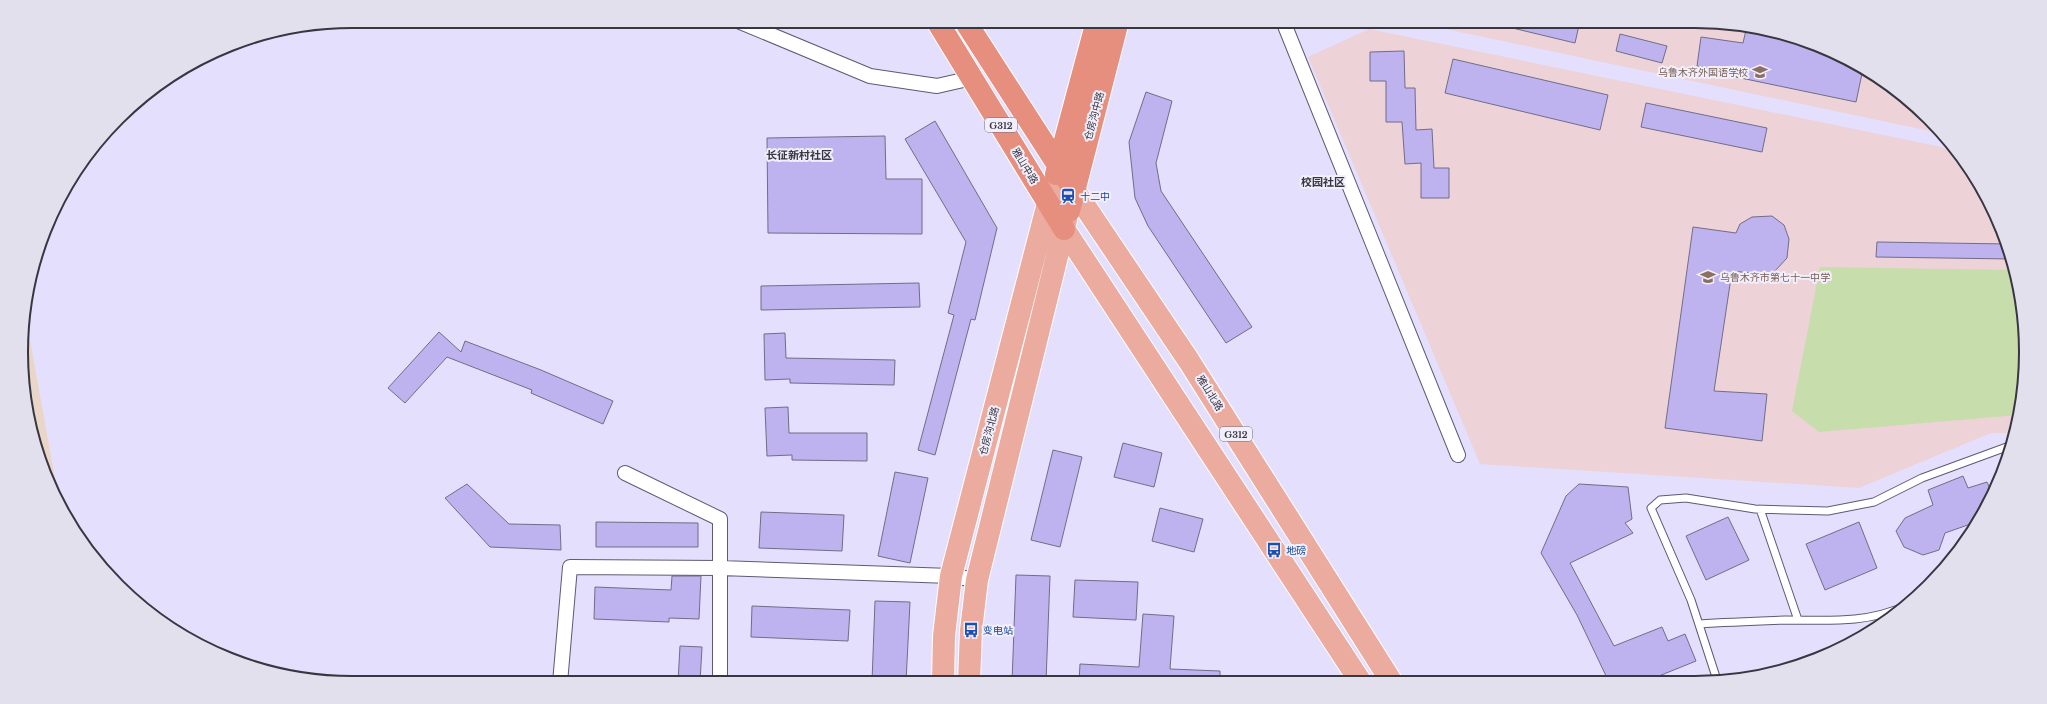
<svg xmlns="http://www.w3.org/2000/svg" width="2047" height="704" viewBox="0 0 2047 704" font-family="'Libre Baskerville','Noto Sans SC',serif">
	<style>
		.industrial { fill: #e9d6c6 }
		.education { fill: #edd2d7 }
		.green { fill: #c7ddac }
		.building { fill: #beb3ef; stroke: #716d87 }
		.lines { fill: none; stroke-linecap: round; stroke-linejoin: round }
		.service-casing { stroke: #5e5a73; stroke-width: 9 }
		.minor-casing { stroke: #5e5a73; stroke-width: 16 }
		.primary-casing { stroke: #fff; stroke-width: 24 }
		.trunk-casing { stroke: #fff; stroke-width: 24 }
		.service { stroke: #fff; stroke-width: 7 }
		.minor { stroke: #fff; stroke-width: 14 }
		.primary { stroke: #ecab9f; stroke-width: 22 }
		.trunk { stroke: #e68f7f; stroke-width: 22 }
		.labels { text-anchor: middle; dominant-baseline: central; stroke-width: 4; stroke-linejoin: round; paint-order: stroke }
		.shield { fill: #f1effb; stroke: #706e79; stroke-width: 1 }
		.shield-label { font-size: 9px; font-weight: bold; fill: #383641 }
		.education-label { font-size: 10px; fill: #785e54; stroke: #f1effb; text-anchor: end }
		.street-label { font-size: 10px; fill: #383641; stroke: #f1effb }
		.transit-label { font-size: 10px; fill: #164399; stroke: #f1effb; text-anchor: start }
		.neighbourhood-label { font-size: 11px; font-weight: bold; fill: #383641; stroke: #f1effb }
		.rim { fill: none; stroke: #383641; stroke-width: 2 }
	</style>
	<rect width="100%" height="100%" fill="#e4dffd"/>
	<path class="industrial" d="M24,307L58,495L32,437L22,373Z"/>
	<path class="education" d="M1408,21H1695L1780,32L1841,55L1896,89L1944,134Z
		M1369,29L1956,150L1982,186L2008,245L2023,309L2025,373L2016,433H1991L1859,488L1480,464L1308,57Z"/>
	<path class="green" d="M1820,267L2014,270L2023,309L2025,373L2018,415L1819,432L1792,411Z"/>
	<path class="building" d="M1504,21H1580L1575,43L1504,26Z
		M1746,30L1810,43L1841,55L1863,69L1856,102L1736,77L1737,72L1697,66L1701,37L1743,43Z
		M1620,34L1667,46L1662,63L1616,51Z
		M1404,51L1405,88H1415L1416,130L1432,129L1434,168H1449V198H1421V163L1405,164L1402,122H1386V81H1370V52Z
		M1453,59L1608,95L1600,130L1445,93Z
		M1146,92L1172,101L1156,163L1161,191L1252,327L1226,343L1148,226L1135,198L1129,142Z
		M1646,103L1767,128L1762,152L1641,127Z
		M935,121L997,228L975,320L971,319L935,455L918,450L954,315L948,313L966,242L905,139Z
		M885,136L886,179H922V234L768,233L767,138Z
		M1772,216L1784,225L1789,239L1787,258L1774,272L1760,274L1732,271L1714,391L1767,394L1762,441L1665,428L1693,227L1736,233L1740,224L1752,217Z
		M1877,242L2008,244L2012,259L1876,257Z
		M919,283L920,307L761,310V286Z
		M439,332L461,352L465,341L541,370L613,401L603,424L531,393L532,390L447,357L405,403L388,388Z
		M785,333L786,358L895,360L894,385L790,383V379L765,380L764,334Z
		M788,407L789,433H867V461L792,460V455L767,456L765,408Z
		M1123,443L1162,453L1154,487L1114,477Z
		M1053,450L1082,457L1060,547L1031,540Z
		M895,472L928,478L910,563L878,556Z
		M1963,476L1968,488L1987,482L1992,493L1979,521L1945,533L1939,550L1923,555L1904,547L1896,531L1905,518L1933,505L1928,490Z
		M467,484L509,524L560,525L561,550L490,547L445,498Z
		M1579,484L1628,487L1632,519L1625,523L1633,533L1570,563L1614,646L1662,627L1668,641L1685,634L1696,661L1649,680H1608L1577,615L1541,553L1566,496Z
		M1160,508L1203,519L1194,552L1152,541Z
		M761,512L844,515L842,551L759,548Z
		M1728,517L1749,560L1706,580L1686,536Z
		M596,522L698,523V547H596Z
		M1859,522L1877,568L1825,590L1806,544Z
		M1016,575L1050,576L1046,682H1012Z
		M672,576H701L699,619L669,618V622L594,619L595,587L671,590Z
		M1075,580L1138,582L1136,620L1073,617Z
		M875,601L910,602L906,682H872Z
		M752,606L850,610L848,641L751,637Z
		M1143,614L1174,616L1170,669L1220,671V681L1079,682L1080,664L1139,667Z
		M680,646L702,647L700,682H678Z"/>
	<g class="lines">
		<g class="service-casing">
			<path id="service" d="M1760,509L1798,620
				M1699,624C1728,622 1756,621 1785,620C1826,620 1866,624 1905,606
				M1717,680L1691,600L1651,508L1660,500L1686,498L1755,509L1828,511L1874,502L1922,478L2012,445"/>
		</g>
		<g class="minor-casing">
			<path id="minor" d="M738,21L870,76L937,86L972,78
				M1283,21L1458,455
				M625,473L720,519V682
				M560,683L570,567L720,568L951,576L977,580"/>
		</g>
		<g class="primary-casing">
			<path id="primary" d="M1074,190L1189,361L1391,681
				M1064,229L1360,681
				M943,682L944,636L951,576L1053,184
				M969,682L971,630L977,580L1066,220"/>
		</g>
		<g class="trunk-casing">
			<path id="trunk" d="M937,21L1064,229
				M965,21L1074,190
				M1056,174L1097,21
				M1069,211L1118,21"/>
		</g>
		<use href="#service" class="service"/>
		<use href="#minor" class="minor"/>
		<use href="#primary" class="primary"/>
		<use href="#trunk" class="trunk"/>
	</g>
	<defs>
		<g id="school-bare" transform="scale(1.2)"><path d="M0-5L7-2L0 1L-7-2ZM-4 1L0 2.5L4 1V4Q0 6-4 4Z" fill="#8d6e63" stroke="#f1effb" stroke-width="2.5" paint-order="stroke"/></g>
		<g id="station-bare" transform="scale(1.2)"><path d="M-3-6H3Q5-6 5-4V2Q5 4 3 4L4.5 6H3L1.5 4h-3L-3 6H-4.5L-3 4Q-5 4-5 2V-4Q-5-6-3-6ZM-3.5-4v3h7v-3ZM-3.5 1v1.5H-2V1ZM2 1v1.5H3.5V1Z" fill="#1a4fb4" stroke="#f1effb" stroke-width="2.5" paint-order="stroke"/></g>
		<g id="bus-bare" transform="scale(1.2)"><path d="M-5-6H5V4H4V6H2V4H-2V6H-4V4H-5ZM-3.5-4V0h7V-4ZM-3.5 1.2v1.5H-2V1.2ZM2 1.2v1.5H3.5V1.2Z" fill="#1a4fb4" stroke="#f1effb" stroke-width="2.5" paint-order="stroke"/></g>
	</defs>
	<g fill-rule="evenodd">
		<use href="#school-bare" x="1760" y="72"/>
		<use href="#station-bare" x="1068" y="196"/>
		<use href="#school-bare" x="1708" y="277"/>
		<use href="#bus-bare" x="1274" y="550"/>
		<use href="#bus-bare" x="971" y="630"/>
	</g>
	<g class="labels">
		<g class="shield">
			<rect x="985" y="118" width="32" height="14" rx="3"/>
			<rect x="1220" y="427" width="32" height="14" rx="3"/>
		</g>
		<g class="shield-label">
			<text x="1001" y="125">G312</text>
			<text x="1236" y="434">G312</text>
		</g>
		<g class="education-label">
			<text x="1748" y="72">乌鲁木齐外国语学校</text>
			<text x="1720" y="277" text-anchor="start">乌鲁木齐市第七十一中学</text>
		</g>
		<g class="street-label">
			<text transform="translate(1094 116) rotate(-75)">仓房沟中路</text>
			<text transform="translate(1025 166) rotate(59)">雅山中路</text>
			<text transform="translate(1210 393) rotate(58)">雅山北路</text>
			<text transform="translate(989 431) rotate(-75)">仓房沟北路</text>
		</g>
		<g class="transit-label">
			<text x="1080" y="196">十二中</text>
			<text x="1286" y="550">地磅</text>
			<text x="983" y="630">变电站</text>
		</g>
		<g class="neighbourhood-label">
			<text x="799" y="155">长征新村社区</text>
			<text x="1323" y="182">校园社区</text>
		</g>
	</g>
	<path d="M0 0H2047V704H0ZM352 28H1695A324 324 0 0 1 2019 352V352A324 324 0 0 1 1695 676H352A324 324 0 0 1 28 352V352A324 324 0 0 1 352 28Z" fill="#e2e0ec" fill-rule="evenodd"/>
	<path class="rim" d="M352 28H1695A324 324 0 0 1 2019 352V352A324 324 0 0 1 1695 676H352A324 324 0 0 1 28 352V352A324 324 0 0 1 352 28Z"/>
</svg>
